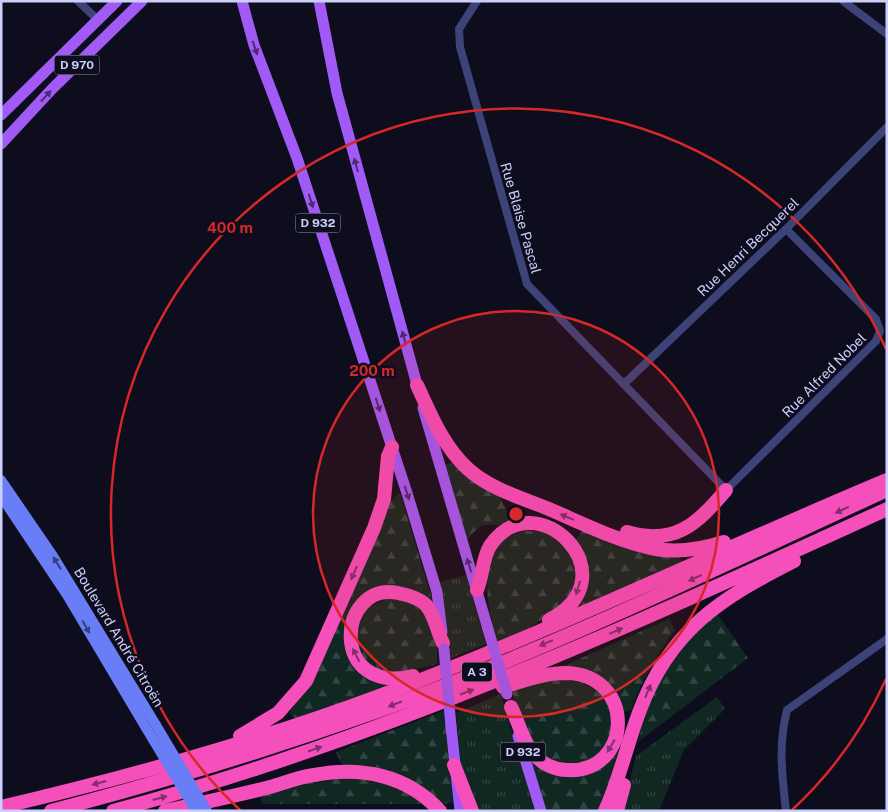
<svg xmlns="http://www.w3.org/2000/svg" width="888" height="812" viewBox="0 0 888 812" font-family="'Public Sans',sans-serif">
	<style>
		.grass { fill: url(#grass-tufts) }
		.forest { fill: url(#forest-firs) }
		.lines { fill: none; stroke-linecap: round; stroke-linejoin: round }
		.street { stroke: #3b4379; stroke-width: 8 }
		.secondary { stroke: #697ef6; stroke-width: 10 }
		.primary { stroke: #a15af5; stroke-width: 11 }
		.highway { stroke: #f44fba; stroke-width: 14 }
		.secondary-bridge { stroke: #697ef6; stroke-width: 10 }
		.primary-bridge { stroke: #a15af5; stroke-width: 11 }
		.oneway { fill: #482c73 }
		.oneway2 { fill: #802e6c }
		.oneway3 { fill: #36407f }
		.ring { fill: none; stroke: #d62828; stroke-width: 2.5 }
		.labels { text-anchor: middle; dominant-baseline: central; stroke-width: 5; stroke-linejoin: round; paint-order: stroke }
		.shield { fill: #0d0d1d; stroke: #9395b9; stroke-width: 1 }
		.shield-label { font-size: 12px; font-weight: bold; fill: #cccffc }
		.street-label { font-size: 14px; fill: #cccffc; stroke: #0d0d1d }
		.centre { fill: #d62828; stroke: #0d0d1d; stroke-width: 2.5 }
		.ring-label { font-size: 15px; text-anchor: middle; font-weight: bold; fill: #d62828; stroke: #0d0d1d; stroke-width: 5; stroke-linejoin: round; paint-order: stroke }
	</style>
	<defs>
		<pattern id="grass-tufts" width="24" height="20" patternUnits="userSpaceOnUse" patternTransform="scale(1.25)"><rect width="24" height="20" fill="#102722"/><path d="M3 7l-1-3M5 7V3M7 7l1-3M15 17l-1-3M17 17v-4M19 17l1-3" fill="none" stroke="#324543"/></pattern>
		<pattern id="forest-firs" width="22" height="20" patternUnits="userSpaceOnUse" patternTransform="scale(1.25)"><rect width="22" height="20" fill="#102722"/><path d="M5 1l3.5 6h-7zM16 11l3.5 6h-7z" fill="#324543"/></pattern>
	</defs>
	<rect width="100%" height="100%" fill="#0d0d1d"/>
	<path class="grass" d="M466,575L486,644L451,658L440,582Z
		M501,694L535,811H478L462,776L456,713Z
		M717,697L725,709L684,750L659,811H622L636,756Z"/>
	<path class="forest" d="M452,462L498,493L511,520L502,526C482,523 480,525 467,540L445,465Z
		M400,493L432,599L428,602L391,588L348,619L371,679L389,686L296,719L289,713L311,682L387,504Z
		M583,530C616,544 644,556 680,557L683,564L579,610L577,606L582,552L576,539Z
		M522,531C533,531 547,531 556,537C576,549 581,581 568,600C561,609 511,639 499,644C488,613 477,564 505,539C509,535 517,533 522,531Z
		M392,597L407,601L421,609L437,634V664L390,675C382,671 370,667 365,661C350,646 358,624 366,608Z
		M716,612L748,658L638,742L649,700L674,655Z
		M669,619L675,630C656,655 642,681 631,710L622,713C619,705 617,694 612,687C599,666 573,667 552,671Z
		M564,680C577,681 589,684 599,693C618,709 615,752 589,761C583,763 576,763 570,763C559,765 544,760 537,750C523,734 518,710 512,691L536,682Z
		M445,710L453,803L441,804L400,776L373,767L342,765L336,752Z
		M620,750L611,783L599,811H545L529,755C537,761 546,768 555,773C578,786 603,763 620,750Z
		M344,774L396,784L423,804H262L260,795L270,791Z"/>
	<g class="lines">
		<path class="street" d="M78,1L98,20
			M477,1L459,29L460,47L527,284L726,490L876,341L880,331L876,319L786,229
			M843,1L887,34
			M625,383L786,229L887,127
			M786,811C782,774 778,746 787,710L887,639"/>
		<path class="secondary" d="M1,480L53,556L156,725
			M1,496L67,595L146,728"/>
		<path class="primary" d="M242,1L254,45L297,158L407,493L437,592L442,632
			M319,1L337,93L419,392
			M1,115L117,1
			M1,144L52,89L142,1
			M423,408L488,629
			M451,726L460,811
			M518,736L541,811"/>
		<path class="highway" d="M417,385C431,415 443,446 468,469C490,489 522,498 549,509C584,524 619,542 656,549C679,553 702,549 724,542
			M627,532C675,546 697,524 726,490
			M477,590C483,576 482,559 490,546C535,479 634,576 549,620
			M413,676C328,696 337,581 398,593C408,595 419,598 426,605C435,615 437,632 443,643
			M503,687C523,681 544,673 566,673C638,675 632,774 567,770C555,770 542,764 534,754C522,741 519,722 511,707
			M240,736L278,713L306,681L374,528L384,499L388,456L392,447
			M454,765L472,811
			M1,807C129,777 256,742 379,696C552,631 717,551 887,480
			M51,811C162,782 271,749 378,711C552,648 719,567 887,490
			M113,811C382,740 635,624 887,509
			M165,811C200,803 235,796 270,787C284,783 299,777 314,775C361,766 407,775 440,811
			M605,811C620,778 627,744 640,710C670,630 721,598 794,561
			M617,811L624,785"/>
		<path class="secondary-bridge" d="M156,725L207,811
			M146,728L196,811"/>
		<path class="primary-bridge" d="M488,629L507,694
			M444,649L451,726"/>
	</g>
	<defs><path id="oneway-solid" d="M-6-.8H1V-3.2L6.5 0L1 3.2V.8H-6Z" transform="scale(1.25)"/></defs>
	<g class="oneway">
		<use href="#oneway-solid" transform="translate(255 48) rotate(71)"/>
		<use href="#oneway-solid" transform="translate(46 96) rotate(-47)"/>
		<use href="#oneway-solid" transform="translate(356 165) rotate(-105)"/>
		<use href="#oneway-solid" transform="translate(311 201) rotate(72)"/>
		<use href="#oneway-solid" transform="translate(404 338) rotate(-105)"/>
		<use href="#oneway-solid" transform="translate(378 405) rotate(72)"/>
		<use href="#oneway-solid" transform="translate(407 493) rotate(72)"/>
		<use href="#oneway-solid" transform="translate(469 565) rotate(-107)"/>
	</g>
	<g class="oneway2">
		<use href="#oneway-solid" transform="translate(842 510) rotate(155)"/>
		<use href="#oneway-solid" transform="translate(567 517) rotate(-157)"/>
		<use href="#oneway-solid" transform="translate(354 573) rotate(114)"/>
		<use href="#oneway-solid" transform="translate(695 578) rotate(155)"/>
		<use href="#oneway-solid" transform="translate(578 588) rotate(106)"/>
		<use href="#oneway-solid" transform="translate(616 631) rotate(-23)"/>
		<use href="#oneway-solid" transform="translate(546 643) rotate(157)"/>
		<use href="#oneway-solid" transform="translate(356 655) rotate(-117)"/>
		<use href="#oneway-solid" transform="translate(648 691) rotate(-67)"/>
		<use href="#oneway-solid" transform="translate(467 692) rotate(-21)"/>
		<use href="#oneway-solid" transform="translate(395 704) rotate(159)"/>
		<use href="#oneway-solid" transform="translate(611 746) rotate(121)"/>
		<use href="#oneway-solid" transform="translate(315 749) rotate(-19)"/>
		<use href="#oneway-solid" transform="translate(99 783) rotate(165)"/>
		<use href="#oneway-solid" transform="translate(160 798) rotate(-15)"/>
	</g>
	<g class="oneway3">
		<use href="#oneway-solid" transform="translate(57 563) rotate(-122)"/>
		<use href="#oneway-solid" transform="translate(86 627) rotate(60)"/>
	</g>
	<circle cx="516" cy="514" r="203" fill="#d62828" fill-opacity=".12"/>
	<g class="ring">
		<circle cx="516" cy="514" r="203"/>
		<path d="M886 679A405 405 0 0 1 792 810M240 810A405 405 0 1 1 886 349"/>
	</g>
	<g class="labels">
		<g class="shield">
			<rect x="54.5" y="55.5" width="45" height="19" rx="4"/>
			<rect x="295.5" y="213.5" width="45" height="19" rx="4"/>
			<rect x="462" y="662.5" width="30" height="19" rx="4"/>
			<rect x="500.5" y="742.5" width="45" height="19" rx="4"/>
		</g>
		<g class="shield-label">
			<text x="77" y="65">D 970</text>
			<text x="318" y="223">D 932</text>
			<text x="477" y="672">A 3</text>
			<text x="523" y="752">D 932</text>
		</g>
		<g class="street-label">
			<text transform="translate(521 218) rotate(74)">Rue Blaise Pascal</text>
			<text transform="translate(748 247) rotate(-44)">Rue Henri Becquerel</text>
			<text transform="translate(824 375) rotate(-45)">Rue Alfred Nobel</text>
			<text transform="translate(119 637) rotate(59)">Boulevard André Citroën</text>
		</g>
	</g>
	<circle cx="516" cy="514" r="8" class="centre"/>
	<g class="ring-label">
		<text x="230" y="233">400 m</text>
		<text x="372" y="376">200 m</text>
	</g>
	<rect width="888" height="812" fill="none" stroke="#cccffc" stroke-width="5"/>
</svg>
